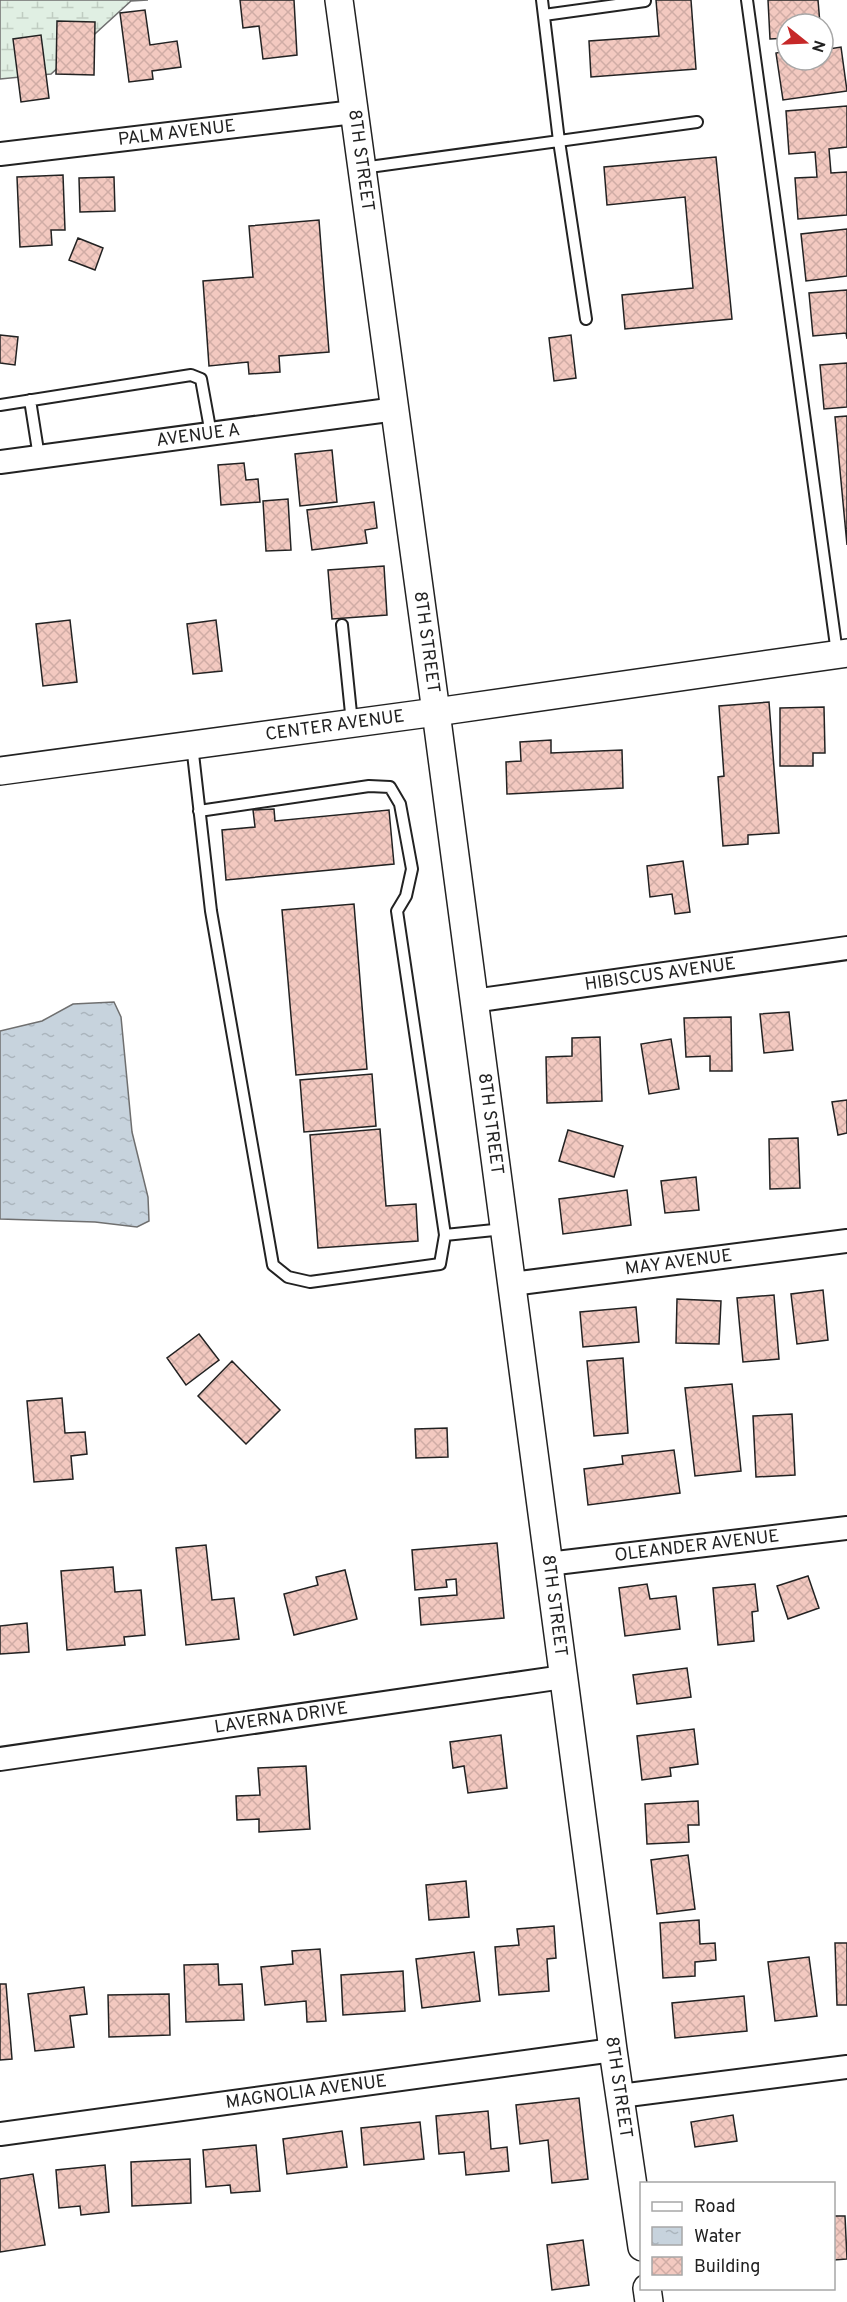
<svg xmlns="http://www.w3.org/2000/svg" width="847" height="2302" viewBox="0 0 847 2302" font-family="Overpass,sans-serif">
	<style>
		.wetland { fill: url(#wetland-marsh); stroke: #6f6f6f; stroke-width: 1.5 }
		.water { fill: url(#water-ripples); stroke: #6f6f6f; stroke-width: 1.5 }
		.building { fill: url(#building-cross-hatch); stroke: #222; stroke-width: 1.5 }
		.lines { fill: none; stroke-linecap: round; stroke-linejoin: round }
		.service-casing { stroke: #222; stroke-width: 14 }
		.minor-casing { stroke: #222; stroke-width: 26 }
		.tertiary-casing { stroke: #222; stroke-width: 30 }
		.service { stroke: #fff; stroke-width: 10 }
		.minor { stroke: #fff; stroke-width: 22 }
		.tertiary { stroke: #fff; stroke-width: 27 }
		.labels { text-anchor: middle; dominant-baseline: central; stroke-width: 4.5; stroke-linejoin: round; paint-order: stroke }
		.street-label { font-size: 18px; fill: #222; stroke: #fff }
	</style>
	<defs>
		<pattern id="wetland-marsh" width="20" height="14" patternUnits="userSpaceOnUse" patternTransform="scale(1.5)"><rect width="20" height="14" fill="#e0efe3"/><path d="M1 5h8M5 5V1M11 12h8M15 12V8" fill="none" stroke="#c0cdc2"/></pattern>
		<pattern id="water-ripples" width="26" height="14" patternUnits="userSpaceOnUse" patternTransform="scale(1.5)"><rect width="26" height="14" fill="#c7d3dd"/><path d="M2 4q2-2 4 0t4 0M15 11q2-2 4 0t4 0" fill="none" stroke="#abb5bd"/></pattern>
		<pattern id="building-cross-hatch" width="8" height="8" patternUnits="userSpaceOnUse" patternTransform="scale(1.5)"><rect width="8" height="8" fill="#f3c9c0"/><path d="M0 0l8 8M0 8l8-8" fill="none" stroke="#d0aca5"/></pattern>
	</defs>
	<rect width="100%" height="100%" fill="#fff"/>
	<path class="wetland" d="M0,0H148L131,1L51,74L0,79Z"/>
	<path class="water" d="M114,1002L121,1017L132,1132L148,1197L149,1221L137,1227L95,1222L0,1219V1031L42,1021L73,1004Z"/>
	<path class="building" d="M240,0H294L297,55L263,59L259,26L243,28Z
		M656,0H691L696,69L591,77L589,41L659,36Z
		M768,0H818L820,24H787V38L770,39Z
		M145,10L150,45L177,41L181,67L152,71L153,79L129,82L120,13Z
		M57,21L95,22L94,75L56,74Z
		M41,35L49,98L21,102L13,39Z
		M841,47L847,91L783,100L776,53L787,51V60H823V50Z
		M847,106V147L829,149L831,173L847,172V215L798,219L795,178L817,177L815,152L789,154L786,111Z
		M716,157L732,319L625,329L622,295L693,288L685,197L607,205L604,167Z
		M63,175L65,230H51L52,245L20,247L17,177Z
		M114,177L115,211L80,212L79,178Z
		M319,220L329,352L279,356L280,372L249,374L248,362L209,366L203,281L253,277L249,226Z
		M847,229V276L806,281L801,234Z
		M78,238L103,248L95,270L69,260Z
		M847,290V339L846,333L813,336L809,293Z
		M0,335L18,337L15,365L0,363Z
		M571,335L576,378L554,381L549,338Z
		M847,363V407L824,409L820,365Z
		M847,416V545L835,417Z
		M332,450L337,502L300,506L295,454Z
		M244,463L246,480L258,479L260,502L221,505L218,465Z
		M288,499L291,550L266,551L263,501Z
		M374,502L377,528L365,530L367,543L312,550L307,510Z
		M384,566L387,615L332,619L328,570Z
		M70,620L77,682L43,686L36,624Z
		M216,620L222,671L193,674L187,624Z
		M769,702L779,833L748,835V844L723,846L718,777L724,776L719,706Z
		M824,707L825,753H813V766H780V708Z
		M551,740V753L622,750L623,788L507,794L506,762L521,761L520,742Z
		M274,809L275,821L389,810L394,864L226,880L222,830L255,827L253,810Z
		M683,861L690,912L675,914L672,894L650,897L647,866Z
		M354,904L367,1069L296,1075L282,910Z
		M789,1012L793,1050L764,1053L760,1014Z
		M731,1017L732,1071H710V1056L686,1057L684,1018Z
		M600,1037L602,1101L547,1103L546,1057L572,1056V1038Z
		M671,1039L679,1089L649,1094L641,1044Z
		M372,1074L376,1126L304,1132L300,1080Z
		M847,1100V1133L838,1135L832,1102Z
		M380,1129L386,1206L416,1204L418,1241L318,1248L310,1135Z
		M568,1130L623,1146L614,1177L559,1161Z
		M798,1138L800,1188L770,1189L769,1139Z
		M696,1177L699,1210L665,1213L661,1181Z
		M627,1190L631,1225L563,1234L559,1199Z
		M823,1290L828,1340L797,1344L791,1294Z
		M774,1295L779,1359L743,1362L737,1298Z
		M677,1299L721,1301L719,1344L676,1343Z
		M636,1307L639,1342L583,1347L580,1312Z
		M199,1334L219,1360L186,1385L167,1358Z
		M623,1358L628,1433L594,1436L587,1361Z
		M232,1361L280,1410L246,1444L198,1396Z
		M732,1384L741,1471L695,1476L685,1388Z
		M62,1398L65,1433L85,1432L87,1454L71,1456L73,1479L34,1482L27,1401Z
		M792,1414L795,1475L756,1477L753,1416Z
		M447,1428L448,1457L416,1458L415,1429Z
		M674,1450L680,1493L588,1505L584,1469L623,1464L622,1456Z
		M497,1543L504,1618L421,1625L419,1598L457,1595L456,1579L446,1580L447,1587L415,1590L412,1550Z
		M206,1545L212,1600L234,1598L239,1639L186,1645L176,1548Z
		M113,1567L115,1592L141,1590L145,1635L124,1637L125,1645L67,1650L61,1571Z
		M345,1570L357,1619L294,1635L284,1594L318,1585L316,1577Z
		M808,1576L819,1608L788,1619L777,1586Z
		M647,1584L650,1599L676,1596L680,1629L625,1636L619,1588Z
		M755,1584L758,1611L752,1612L754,1641L718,1645L713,1588Z
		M27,1623L29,1652L0,1654V1626Z
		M687,1668L691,1697L637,1704L633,1675Z
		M694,1729L698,1764L670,1768L671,1776L642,1780L637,1736Z
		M501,1735L507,1788L468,1793L464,1766L453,1768L450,1742Z
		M306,1766L310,1829L259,1832V1819L237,1820L236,1796L260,1795L258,1768Z
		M698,1801L699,1825H688L689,1842L647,1844L645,1804Z
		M688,1855L695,1909L657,1914L651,1860Z
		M466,1881L469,1917L429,1920L426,1885Z
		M699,1920L700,1944L715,1943L716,1960L695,1962V1976L663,1978L660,1923Z
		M554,1926L556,1958L547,1959L549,1991L499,1995L495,1947L519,1945L517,1929Z
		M835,1943H847V2005H837Z
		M320,1949L326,2021L307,2022L306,2001L265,2005L261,1967L293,1964L292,1951Z
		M474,1952L480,2001L422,2008L416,1959Z
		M809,1957L817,2016L775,2021L768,1962Z
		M218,1964L219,1985L242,1984L244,2020L186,2022L184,1965Z
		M403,1971L405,2011L343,2015L341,1975Z
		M0,1984H6L12,2059L0,2060Z
		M84,1987L87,2014L70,2016L74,2047L35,2051L28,1994Z
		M169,1994L170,2035L109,2037L108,1995Z
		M744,1996L747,2031L675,2038L672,2003Z
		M579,2098L588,2179L552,2183L548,2140L520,2144L516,2105Z
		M488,2111L491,2149L507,2147L509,2171L466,2175L464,2152L439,2154L436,2116Z
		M733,2115L737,2141L695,2147L691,2122Z
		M420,2122L424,2159L364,2165L361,2128Z
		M342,2131L347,2167L287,2174L283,2139Z
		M256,2145L260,2191L231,2193L230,2185L206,2187L203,2150Z
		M190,2159L191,2203L132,2206L131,2162Z
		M105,2165L109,2212L81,2215L80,2206L59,2208L56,2170Z
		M33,2174L45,2245L0,2252V2179Z
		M834,2216H845L847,2259L834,2260Z
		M583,2240L589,2285L552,2290L547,2245Z"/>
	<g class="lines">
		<g class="service-casing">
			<path id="service" d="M542,0L559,141L586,319
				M747,0L837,653
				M544,15L645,1
				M362,168L697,122
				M30,400L39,457
				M0,405L191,375L201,379L211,434
				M342,625L352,723
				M192,745L211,911L273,1265L288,1277L310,1282L440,1264L445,1235L397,911L406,896L412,869L400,804L390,787L369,786L199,811
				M445,1235L504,1229"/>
		</g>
		<g class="minor-casing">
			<g id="minor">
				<path id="s1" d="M0,154L354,112"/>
				<path id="s2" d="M0,462L396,409"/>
				<path id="s3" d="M473,1001L847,948"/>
				<path id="s4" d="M512,1284L847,1241"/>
				<path id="s5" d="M548,1564L847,1528"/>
				<path id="s6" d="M0,1759L563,1677"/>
				<path d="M620,2096L847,2067"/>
				<path id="s7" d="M0,2134L613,2050"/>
			</g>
		</g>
		<g class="tertiary-casing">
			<g id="tertiary">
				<path id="s8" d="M339,0L436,712L613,2050L642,2247"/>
				<path id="s9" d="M0,771L436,712L847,653"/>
				<path d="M647,2288L649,2302"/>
			</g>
		</g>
		<use href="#service" class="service"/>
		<use href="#minor" class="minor"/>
		<use href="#tertiary" class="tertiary"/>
	</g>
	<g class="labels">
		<g class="street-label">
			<text stroke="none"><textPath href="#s1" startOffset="178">PALM AVENUE</textPath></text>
			<text stroke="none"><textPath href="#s8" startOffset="162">8TH STREET</textPath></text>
			<text stroke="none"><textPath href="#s2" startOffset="200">AVENUE A</textPath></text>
			<text stroke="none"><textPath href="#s8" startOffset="648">8TH STREET</textPath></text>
			<text stroke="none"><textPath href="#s9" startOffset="338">CENTER AVENUE</textPath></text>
			<text stroke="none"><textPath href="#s3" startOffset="189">HIBISCUS AVENUE</textPath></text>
			<text stroke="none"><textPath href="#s8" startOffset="1134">8TH STREET</textPath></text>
			<text stroke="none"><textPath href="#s4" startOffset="168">MAY AVENUE</textPath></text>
			<text stroke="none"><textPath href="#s5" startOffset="150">OLEANDER AVENUE</textPath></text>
			<text stroke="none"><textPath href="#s8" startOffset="1620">8TH STREET</textPath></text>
			<text stroke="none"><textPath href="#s6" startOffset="284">LAVERNA DRIVE</textPath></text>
			<text stroke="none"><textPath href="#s8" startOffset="2106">8TH STREET</textPath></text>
			<text stroke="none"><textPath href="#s7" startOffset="309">MAGNOLIA AVENUE</textPath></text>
		</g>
	</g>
	<rect x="640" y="2182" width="195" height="108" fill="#ffffff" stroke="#a7a7a7" stroke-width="1.5"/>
	<rect x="652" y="2202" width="30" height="9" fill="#ffffff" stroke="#a7a7a7" stroke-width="1.5"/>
	<text x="694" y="2212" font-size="18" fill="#222222">Road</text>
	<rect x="652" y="2227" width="30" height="18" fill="url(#water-ripples)" stroke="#a7a7a7" stroke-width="1.5"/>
	<text x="694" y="2242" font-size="18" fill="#222222">Water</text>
	<rect x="652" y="2257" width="30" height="18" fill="url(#building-cross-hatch)" stroke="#a7a7a7" stroke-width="1.5"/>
	<text x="694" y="2272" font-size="18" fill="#222222">Building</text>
	<g transform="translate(805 42) rotate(108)"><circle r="28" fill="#ffffff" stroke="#a7a7a7" stroke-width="1.5"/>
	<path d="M0-4.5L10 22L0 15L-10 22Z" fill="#c62828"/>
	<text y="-9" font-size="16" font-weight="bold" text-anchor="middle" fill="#222222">N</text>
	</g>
</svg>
